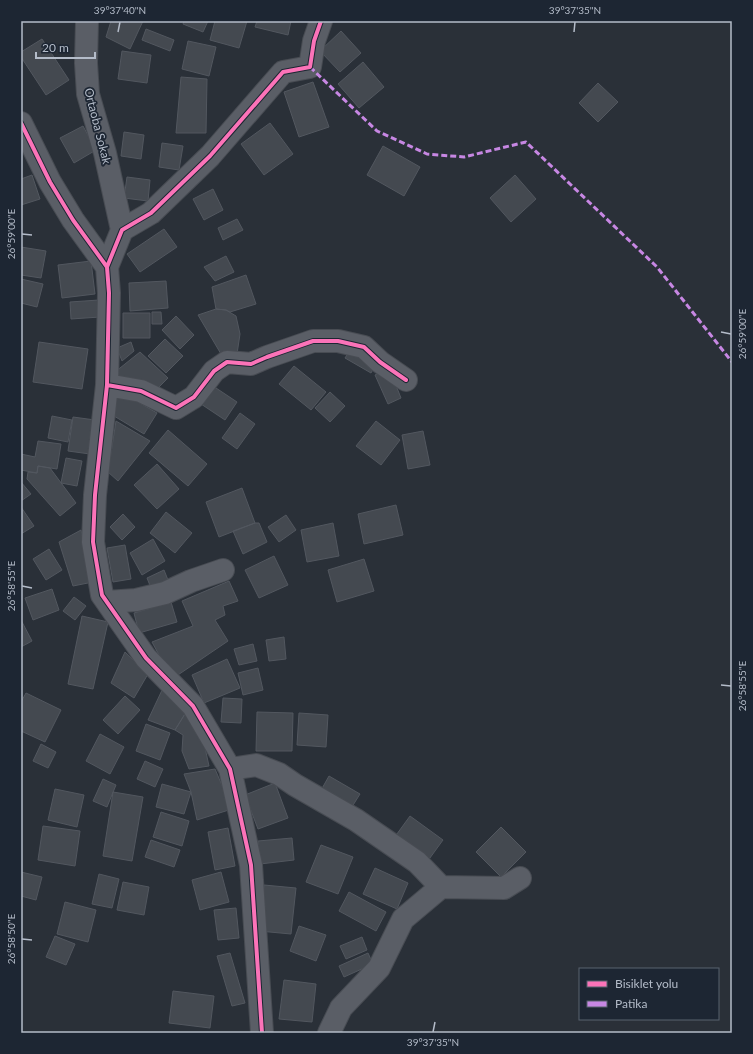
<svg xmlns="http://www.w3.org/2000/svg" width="753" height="1054" viewBox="0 0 753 1054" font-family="Lato,sans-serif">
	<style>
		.building { fill: #444950; stroke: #52575f }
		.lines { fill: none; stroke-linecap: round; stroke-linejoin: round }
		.minor-casing { stroke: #484c53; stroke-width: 24 }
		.minor { stroke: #5a5e66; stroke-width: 22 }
		.quiet { stroke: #c787e3; stroke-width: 3; stroke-dasharray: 6 3; stroke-linecap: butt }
		.cycleway-casing { stroke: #1d2633; stroke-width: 6 }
		.cycleway { stroke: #fb73b8; stroke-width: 4 }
		.ticks { fill: none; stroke: #b4bcc9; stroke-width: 1.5 }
		.labels { text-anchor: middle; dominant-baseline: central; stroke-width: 3.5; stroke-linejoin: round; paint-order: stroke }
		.street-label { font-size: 12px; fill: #b4bcc9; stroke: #1d2633 }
		.neatline { fill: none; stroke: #b4bcc9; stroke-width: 1.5 }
		.ticks-label { font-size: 10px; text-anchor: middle; fill: #b4bcc9 }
	</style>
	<rect width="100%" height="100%" fill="#2a3038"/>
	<path class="building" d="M111,21H143L130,49L106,37Z
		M184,21H208L203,32L183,24Z
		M215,21H247L239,48L210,40Z
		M257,21H291L288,35L255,27Z
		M146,29L174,40L170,51L142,40Z
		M341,31L361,53L340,72L320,51Z
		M42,39L69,80L46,95L21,57V52Z
		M188,41L216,47L209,76L182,69Z
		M122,51L151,55L147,83L118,79Z
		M363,62L384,87L359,108L338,84Z
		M181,77L207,79L206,133H176Z
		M313,82L329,127L299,137L284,92Z
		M598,83L618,102L598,122L579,103Z
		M270,123L293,154L264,175L241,144Z
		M83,126L96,150L74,163L60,138Z
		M124,132L144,135L141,159L121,156Z
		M162,143L183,146L179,170L159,167Z
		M383,146L420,167L404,196L367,175Z
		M32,175L40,199L21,205V179Z
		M515,175L536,199L511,222L490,198Z
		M127,177L150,180L148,201L124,198Z
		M213,189L223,210L204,220L193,199Z
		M237,219L243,230L223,240L218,228Z
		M164,229L177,247L140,272L127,254Z
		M21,247L46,251L41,278L21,275Z
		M226,256L234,272L215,281L204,267Z
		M91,261L95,294L62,298L58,265Z
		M246,275L256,304L230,312L226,310L216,309L212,287Z
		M21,279L43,284L37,307L21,303Z
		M166,281L168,308L130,311L129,283Z
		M99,300L100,317L71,319L70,302Z
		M216,309L226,310L236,316L240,334L237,354H221L198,315Z
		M152,312H161L162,324H152Z
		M123,313H150V338H123Z
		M176,316L194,335L180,349L162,330Z
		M165,339L183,356L166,373L148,356Z
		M39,342L88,349L82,389L33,382Z
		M131,342L134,351L122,361L117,348Z
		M352,347L377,362L371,373L345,358Z
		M140,352L168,378L155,391L128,385L115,372Z
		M294,366L326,392L311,410L279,384Z
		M389,368L401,398L388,404L375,375Z
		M213,386L237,402L225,420L201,404Z
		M121,392L157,413L144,434L109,413Z
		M330,392L345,406L330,422L315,408Z
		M240,413L255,424L237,449L222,438Z
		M52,416L72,420L68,442L48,438Z
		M73,417L95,420L90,454L68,451Z
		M116,421L150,441L118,481L108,472Z
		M376,421L400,440L381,465L356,446Z
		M168,430L207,464L188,486L149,453Z
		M423,431L430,465L408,469L402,435Z
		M38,441L61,444L57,469L38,466L37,473L21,470V454L35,457Z
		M66,458L82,461L77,486L61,483Z
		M157,464L179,489L157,509L134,485Z
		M38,466L50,468L76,503L60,516L27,479L28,472L37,473Z
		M21,482L31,494L21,501Z
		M242,488L255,523L219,537L206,502Z
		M396,505L403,535L364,544L358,514Z
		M21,507L34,526L21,534Z
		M166,512L192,533L175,553L150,533Z
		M123,514L135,527L122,540L110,527Z
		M286,515L296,530L279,542L268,527Z
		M255,523H259L267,542L243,554L233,531Z
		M333,523L339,556L307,562L301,530Z
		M81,530L93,582L73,586L59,542Z
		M153,539L165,561L142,575L130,553Z
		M125,545L131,579L113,582L107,548Z
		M49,549L62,570L46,580L33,559Z
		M274,556L288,585L259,598L245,570Z
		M364,559L374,591L337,602L328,570Z
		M164,570L170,585L153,593L147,578Z
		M229,581L238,601L223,606L225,615L215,620L228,641L172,679L152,642L193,626L182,601Z
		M52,589L59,610L33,620L25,598Z
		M74,597L86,606L75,620L63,611Z
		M171,602L177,622L139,633L134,613Z
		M82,616L108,622L93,689L68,684Z
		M21,620L32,641L21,647Z
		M284,637L286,659L269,661L266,640Z
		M253,644L257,661L239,665L234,649Z
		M125,652L148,674L134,698L111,683Z
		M227,659L240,688L204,703L192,675Z
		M258,668L263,690L243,695L238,673Z
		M163,688L188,709L175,730L148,720Z
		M26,693L61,710L45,742L21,731V702Z
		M125,696L140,710L118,734L103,720Z
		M223,698L242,699L241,723L221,722Z
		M188,709L201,729L209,766L189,769L182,751L183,735L175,730Z
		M257,712L293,713L292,751H256Z
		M299,713L328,715L326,747L297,745Z
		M146,724L170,733L160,760L136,751Z
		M100,734L124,747L110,774L86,761Z
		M41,744L56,752L48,768L33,761Z
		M145,761L163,769L155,787L137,779Z
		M215,769L232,809L197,820L191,792L184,774Z
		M329,776L360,794L350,810L320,792Z
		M103,779L116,785L107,807L93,801Z
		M275,783L288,818L258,829L245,795Z
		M162,784L191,792L184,814L156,807Z
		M55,789L84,795L77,827L48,820Z
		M113,792L143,797L132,861L103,856Z
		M161,812L189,821L182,846L153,837Z
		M410,816L443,840L427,862L394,838Z
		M43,826L80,831L75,866L38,860Z
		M501,827L526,852L501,877L476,852Z
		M228,828L235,866L215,870L208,832Z
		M292,838L294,860L260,864L258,841Z
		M151,840L180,850L174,867L145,857Z
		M321,845L353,857L338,894L306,882Z
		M375,868L408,883L397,909L363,894Z
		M21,872L42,877L36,900L21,896Z
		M221,872L229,902L200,910L192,880Z
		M99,874L119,879L112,908L92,904Z
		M123,882L149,887L144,915L117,910Z
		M264,885L296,888L291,934L259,931Z
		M349,892L386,912L376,931L339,911Z
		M65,902L96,910L88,942L57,934Z
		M236,908L239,938L218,940L214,910Z
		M299,926L326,935L316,961L290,951Z
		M55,936L75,944L66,965L46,957Z
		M362,937L367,950L346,959L340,946Z
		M230,953L245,1003L232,1006L217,956Z
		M368,953L373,964L344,977L339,966Z
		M284,980L316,984L312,1022L279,1019Z
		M173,991L214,996L210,1028L169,1023Z"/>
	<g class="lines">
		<g class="minor-casing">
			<path id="minor" d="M87,21L86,63L88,94L105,153L122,230
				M21,123L50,182L73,220L107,267L109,293L107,385L95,495L93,542L102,595L146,658L193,706L230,769L251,865L262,1033
				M107,267L122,230L151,213L210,156L283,72L310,67L314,41L321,21
				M107,385L141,391L176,408L194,397L214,371L227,362L251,364L267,357L313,341H338L364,347L380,362L406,380
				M107,602L136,600L165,593L191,581L223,570
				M230,769L256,765L279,774L295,785L356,820L417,862L441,887L504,888L520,878
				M329,1033L341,1008L379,968L403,919L441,887"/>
		</g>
		<use href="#minor" class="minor"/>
		<path class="quiet" d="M310,67L377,131L427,154L464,157L526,142L657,267L732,362"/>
		<g class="cycleway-casing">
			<path id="cycleway" d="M21,123L50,182L73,220L107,267L109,293L107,385L95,495L93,542L102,595L146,658L193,706L230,769L251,865L262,1033
				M107,267L122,230L151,213L210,156L283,72L310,67L314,41L321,21
				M107,385L141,391L176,408L194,397L214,371L227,362L251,364L267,357L313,341H338L364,347L380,362L406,380"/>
		</g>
		<use href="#cycleway" class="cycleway"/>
	</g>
	<path class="ticks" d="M118,32L120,22M574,32L575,22M22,234L32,235M721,332L731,334M22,586L32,588M721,685L731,686M22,939L32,940M433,1032L435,1022"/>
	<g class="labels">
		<g class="street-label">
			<text transform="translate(98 126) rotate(76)">Ortaoba Sokak</text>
		</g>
	</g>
	<rect width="753" height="1054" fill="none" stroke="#1d2633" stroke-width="44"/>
	<rect x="579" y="968" width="140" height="52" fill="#1d2633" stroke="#59626f"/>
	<rect x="587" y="981" width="20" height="6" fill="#fb73b8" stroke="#59626f"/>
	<text x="615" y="988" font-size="12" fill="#b4bcc9">Bisiklet yolu</text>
	<rect x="587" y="1001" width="20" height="6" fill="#c787e3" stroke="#59626f"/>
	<text x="615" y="1008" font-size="12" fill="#b4bcc9">Patika</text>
	<path d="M36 52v6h59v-6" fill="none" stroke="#b4bcc9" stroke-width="2"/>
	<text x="42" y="52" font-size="12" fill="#b4bcc9" stroke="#1d2633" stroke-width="3" paint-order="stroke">20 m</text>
	<rect x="22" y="22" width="709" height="1010" class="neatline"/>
	<g class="ticks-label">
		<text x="120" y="14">39°37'40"N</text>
		<text x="575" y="14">39°37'35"N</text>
		<text transform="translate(11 234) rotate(-90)" y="4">26°59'00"E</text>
		<text transform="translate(742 334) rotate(-90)" y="4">26°59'00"E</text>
		<text transform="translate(11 586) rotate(-90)" y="4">26°58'55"E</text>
		<text transform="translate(742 686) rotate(-90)" y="4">26°58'55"E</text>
		<text transform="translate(11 939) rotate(-90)" y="4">26°58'50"E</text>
		<text x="433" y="1046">39°37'35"N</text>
	</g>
</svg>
